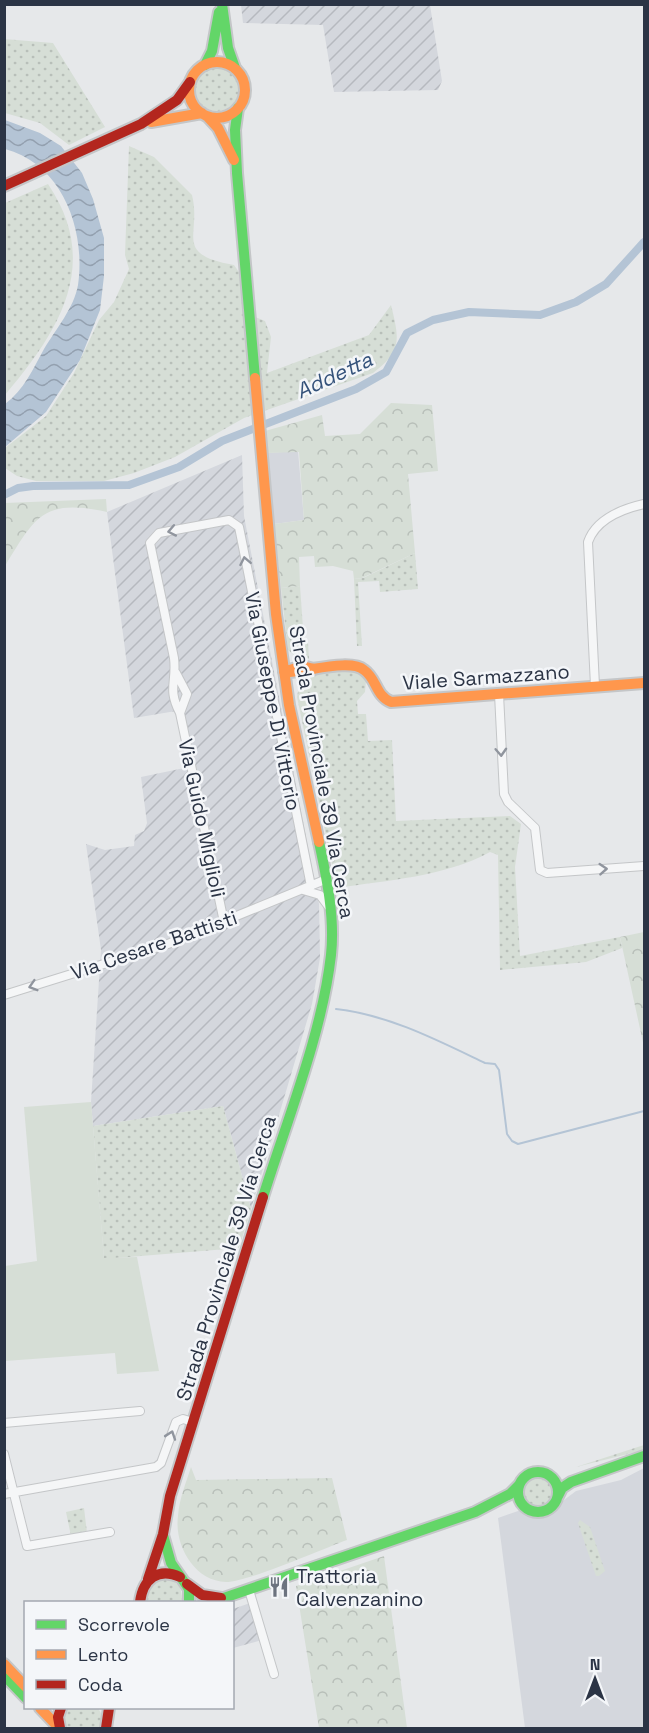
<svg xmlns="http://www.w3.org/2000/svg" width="649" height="1733" viewBox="0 0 649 1733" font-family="'Space Grotesk',sans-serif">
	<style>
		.built { fill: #d4d7dd }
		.industrial { fill: url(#industrial-furrows) }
		.grass { fill: url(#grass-dots) }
		.forest { fill: url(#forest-crowns) }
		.garden { fill: #d6ded6 }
		.water { fill: url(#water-waves) }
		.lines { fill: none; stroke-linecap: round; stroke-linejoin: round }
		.stream { stroke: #b4c4d5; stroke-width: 2 }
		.canal { stroke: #b4c4d5; stroke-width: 8 }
		.street-casing { stroke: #c4c6c8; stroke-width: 10 }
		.fast-casing { stroke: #c4c6c8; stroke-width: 14 }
		.slow-casing { stroke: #c4c6c8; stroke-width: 14 }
		.jam-casing { stroke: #c4c6c8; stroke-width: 14 }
		.street { stroke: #f5f6f7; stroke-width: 8 }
		.fast { stroke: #63d668; stroke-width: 10 }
		.slow { stroke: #ff974d; stroke-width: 10 }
		.jam { stroke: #b3261e; stroke-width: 10 }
		.oneway { stroke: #90959e }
		.labels { text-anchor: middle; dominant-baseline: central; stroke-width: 5; stroke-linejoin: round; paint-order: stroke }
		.street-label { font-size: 20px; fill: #2b3445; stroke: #f4f6f9 }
		.poi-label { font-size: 20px; fill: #2b3445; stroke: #f4f6f9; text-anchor: start }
		.water-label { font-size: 21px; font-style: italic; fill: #34527a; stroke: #f4f6f9 }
	</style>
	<defs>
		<pattern id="industrial-furrows" width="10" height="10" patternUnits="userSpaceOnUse" patternTransform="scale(1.5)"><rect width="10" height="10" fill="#d4d7dd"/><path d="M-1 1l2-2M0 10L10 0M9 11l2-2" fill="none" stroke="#b6b9bf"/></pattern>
		<pattern id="grass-dots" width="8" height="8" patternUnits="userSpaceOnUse" patternTransform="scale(1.5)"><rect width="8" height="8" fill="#d6ded6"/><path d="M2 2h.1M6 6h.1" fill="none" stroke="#b8bfb9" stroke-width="1.8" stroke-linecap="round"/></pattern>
		<pattern id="forest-crowns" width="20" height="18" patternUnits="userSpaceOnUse" patternTransform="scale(1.5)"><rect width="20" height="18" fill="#d6ded6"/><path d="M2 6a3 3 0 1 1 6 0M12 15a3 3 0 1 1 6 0" fill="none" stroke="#b8bfb9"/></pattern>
		<pattern id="water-waves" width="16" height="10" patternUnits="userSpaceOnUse" patternTransform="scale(1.5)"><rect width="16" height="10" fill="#b4c4d5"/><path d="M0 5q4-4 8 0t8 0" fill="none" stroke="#93a0af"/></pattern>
	</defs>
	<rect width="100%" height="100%" fill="#e6e8ea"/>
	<path class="built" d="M298,451L304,520L274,524L267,453Z
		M644,1468V1728H525L498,1518L521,1510L533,1517H542L555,1512L564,1500L576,1491L621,1480Z"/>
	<path class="industrial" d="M241,5H430L442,81L438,90L334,92L323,25L243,23Z
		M242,455L244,516L319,904L320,958L312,1004L251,1209L223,1106L93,1126L91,1102L101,950L86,844L105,850L134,846L135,835L144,831L147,823L141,777L189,767L176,711L134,718L107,512Z
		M250,1603L262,1640L233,1648V1609Z"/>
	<path class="grass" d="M4,39L53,43L105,127L69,145L40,123L5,113Z
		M195 89a22 22 0 1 1 44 0a22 22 0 1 1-44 0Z
		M129,146L154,157L192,195C202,235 172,254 234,265L241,275L245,313L265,321L271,337L267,373L369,335L391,305C399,338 403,351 373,373L244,418L175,457L134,473L104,481H36L17,476L5,468V448L46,416L74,373L99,320L114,302L129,269L125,255Z
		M48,184C102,264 59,331 5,395V203Z
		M415,553L418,589L380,592L379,581L358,582L362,646H357L354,579L363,578Z
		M300,586L304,642L308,643L309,659L295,656L288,650L281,588Z
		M352,671L361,674L366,681L365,692L357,701L358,714H366L368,741L392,740L396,821L510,816L521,824L515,867L520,956L620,937L622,948L586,962L500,970L498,855L490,852C444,877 388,880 337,888L297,697C301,670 331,673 352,671Z
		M223,1106L251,1209L239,1248L104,1259L93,1126Z
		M644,1445V1450L576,1467Z
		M524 1493a14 14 0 1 1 28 0a14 14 0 1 1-28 0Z
		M84,1508L87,1533L71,1536L66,1512Z
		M580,1520L590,1527L605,1571L599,1576H596L578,1523Z
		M162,1578H169L180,1586L183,1602H146L147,1589Z
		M68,1708H98L102,1715L101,1728H65L63,1715Z"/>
	<path class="forest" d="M391,403L432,405L438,471L408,474L415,553L362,578L354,579L353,571L333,566L315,567L314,556L299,557L300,586L281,588L274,524L304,520L299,452L267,453L265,431L322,415L325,436L360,434Z
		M106,499L107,512C43,498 35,517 5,566V503Z
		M644,932V1047L620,937Z
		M191,1467L196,1480L332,1478L347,1540C322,1549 248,1582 226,1582C194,1581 174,1545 178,1516C179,1499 186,1483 191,1467Z
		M384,1556L407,1728H319L296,1586Z"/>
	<path class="garden" d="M91,1102L104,1258L137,1257L159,1371L117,1374L115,1353L5,1361V1266L37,1261L24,1107Z"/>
	<path class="water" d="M5,120L40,133L61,146L82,173L93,199L104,238V276L100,310L80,360L46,412L5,447V404C24,390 33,369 44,349C56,329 74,308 78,285C86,229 62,164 5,149Z"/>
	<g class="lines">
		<path class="stream" d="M336,1009C389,1015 437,1040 485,1063L495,1064L499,1070L507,1134L512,1141L518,1144L644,1111"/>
		<path class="canal" d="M4,495L18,488L33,486L129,485L179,467L222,441L356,389L386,372L407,333L433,320L469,312L540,315L576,302L606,284L644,242"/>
		<g class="street-casing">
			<path id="street" d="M176,673L187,694L180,713
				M595,686L588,542C596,519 622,509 644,504
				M499,694L504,794L508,802L535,828L540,870L547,873L644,866
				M303,890L320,895L329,907
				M224,922L180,713C167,688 177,683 174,658L150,543L159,533L229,520L239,527L311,886
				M4,995L168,944L327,879
				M4,1423L140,1411
				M4,1454L27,1546L110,1532
				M4,1494L156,1467L161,1463L176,1422L183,1419L193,1422
				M249,1590L274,1674"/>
		</g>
		<g class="fast-casing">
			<path id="fast" d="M222,4L228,48L235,68
				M205,65L212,51L219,12
				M238,108L235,130L237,173L255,378
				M263,1197C287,1120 322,1034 331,955C335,918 327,879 319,842
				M518 1492a20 20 0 1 1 40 0a20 20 0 1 1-40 0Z
				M558,1496L562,1488L571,1482L644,1456
				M163,1535L171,1563L189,1589V1602
				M212,1602L475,1512L510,1494L519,1485
				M4,1675L26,1698"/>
		</g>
		<g class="slow-casing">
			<path id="slow" d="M189 90a28 28 0 1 1 56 0a28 28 0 1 1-56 0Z
				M207,116L218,128L234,160
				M151,122L202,113
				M255,378L276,614L289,705L319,842
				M284,672C304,673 350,658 364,670C377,679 375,695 391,702L644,683
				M284,672L302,666L314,669
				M4,1664L26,1687
				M40,1708L59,1728"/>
		</g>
		<g class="jam-casing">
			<path id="jam" d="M4,186L141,124L177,100L190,82
				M148,1579L163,1534L170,1496L263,1197
				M187,1584L202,1595L221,1598
				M140,1602C143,1579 158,1567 180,1577
				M60,1728L58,1717L61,1708
				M106,1728L109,1708"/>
		</g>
		<use href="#street" class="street"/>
		<use href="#fast" class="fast"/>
		<use href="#slow" class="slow"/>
		<use href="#jam" class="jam"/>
	</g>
	<defs><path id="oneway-chevron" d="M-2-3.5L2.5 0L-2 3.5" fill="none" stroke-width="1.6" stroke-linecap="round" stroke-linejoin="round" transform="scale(1.5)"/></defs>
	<g class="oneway">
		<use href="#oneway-chevron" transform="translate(172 531) rotate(169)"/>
		<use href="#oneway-chevron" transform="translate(245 561) rotate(-101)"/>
		<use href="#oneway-chevron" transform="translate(501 752) rotate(87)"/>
		<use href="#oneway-chevron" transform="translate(603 869) rotate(-4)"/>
		<use href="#oneway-chevron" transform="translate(33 986) rotate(163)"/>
		<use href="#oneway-chevron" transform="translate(171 1435) rotate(-71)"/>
	</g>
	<defs>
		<g id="restaurant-bare" transform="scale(1.62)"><path d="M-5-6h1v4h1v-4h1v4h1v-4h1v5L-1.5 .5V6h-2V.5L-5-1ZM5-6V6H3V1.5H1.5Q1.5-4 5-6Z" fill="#6c737f" stroke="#f4f6f9" stroke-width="2.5" paint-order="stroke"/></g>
	</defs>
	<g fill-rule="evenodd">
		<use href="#restaurant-bare" x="279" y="1587"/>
	</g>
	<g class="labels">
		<g class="street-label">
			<text transform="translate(486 677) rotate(-4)">Viale Sarmazzano</text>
			<text transform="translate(273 701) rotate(79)">Via Giuseppe Di Vittorio</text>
			<text transform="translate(322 772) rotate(80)">Strada Provinciale 39 Via Cerca</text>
			<text transform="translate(202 818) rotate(78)">Via Guido Miglioli</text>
			<text transform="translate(154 945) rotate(-19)">Via Cesare Battisti</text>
			<text transform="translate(226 1258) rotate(-73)">Strada Provinciale 39 Via Cerca</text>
		</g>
		<g class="poi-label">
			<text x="296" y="1576">Trattoria<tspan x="296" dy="23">Calvenzanino</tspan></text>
		</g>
		<g class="water-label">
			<text transform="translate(334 375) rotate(-25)">Addetta</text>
		</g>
	</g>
	<rect width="649" height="1733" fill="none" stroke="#2b3445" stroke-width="12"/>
	<rect x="24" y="1601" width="210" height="108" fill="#f4f6f9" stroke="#a4a8b1" stroke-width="1.5"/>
	<rect x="36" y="1620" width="30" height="9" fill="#63d668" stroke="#a4a8b1" stroke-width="1.5"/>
	<text x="78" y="1631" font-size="18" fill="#2b3445">Scorrevole</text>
	<rect x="36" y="1650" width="30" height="9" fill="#ff974d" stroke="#a4a8b1" stroke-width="1.5"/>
	<text x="78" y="1661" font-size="18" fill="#2b3445">Lento</text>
	<rect x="36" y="1680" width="30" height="9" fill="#b3261e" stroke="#a4a8b1" stroke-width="1.5"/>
	<text x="78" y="1691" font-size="18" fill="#2b3445">Coda</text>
	<g transform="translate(595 1679)" stroke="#f4f6f9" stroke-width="4.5" paint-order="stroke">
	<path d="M0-4.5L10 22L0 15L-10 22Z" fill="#2b3445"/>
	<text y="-9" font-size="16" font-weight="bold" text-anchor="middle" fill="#2b3445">N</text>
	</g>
</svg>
